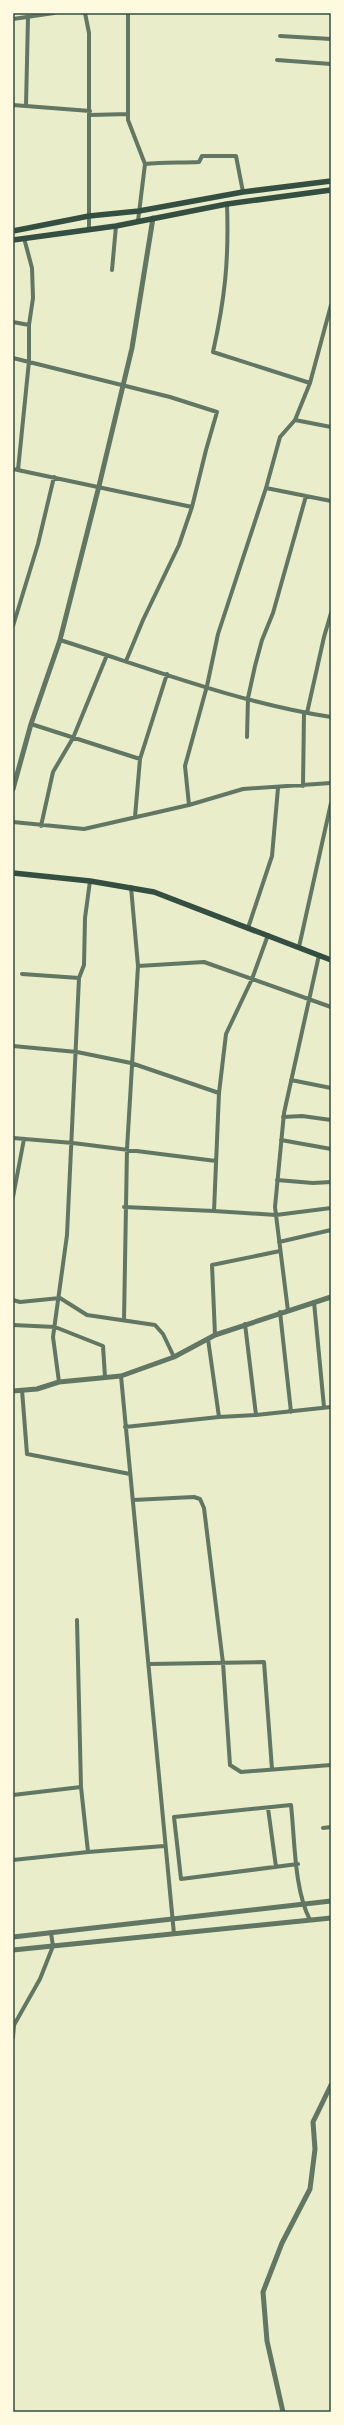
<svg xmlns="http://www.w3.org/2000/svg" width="344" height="2425" viewBox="0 0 344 2425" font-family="Ubuntu,sans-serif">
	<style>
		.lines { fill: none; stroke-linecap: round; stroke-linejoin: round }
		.minor { stroke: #617663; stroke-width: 4 }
		.tertiary { stroke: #617663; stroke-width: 5 }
		.secondary { stroke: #344e41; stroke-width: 5.5 }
		.neatline { fill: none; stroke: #344e41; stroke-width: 1.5 }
	</style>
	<rect width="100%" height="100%" fill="#e9edc9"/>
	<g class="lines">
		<path class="minor" d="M85,13L89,33V230
			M128,13V120L145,164L138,221
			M13,19L54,13
			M280,36L331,39
			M277,60L331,64
			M13,105L90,111
			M26,106L28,17
			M90,115L128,114
			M145,164C163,162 181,163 199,162L202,156H236L243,192
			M227,204C229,260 225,298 213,352L310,383
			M112,270L116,226
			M13,322L29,325
			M13,358L170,397L217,412L206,450L192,507L179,545L143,620L126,661
			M295,420L331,427
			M13,469L192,507
			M18,470L29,361V325L33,298L32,268L24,238
			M266,488L331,501
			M13,626L38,544L54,477
			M60,640C149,668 239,703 331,717
			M307,713L324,637L331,613
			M31,724L140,759
			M247,737L248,698L255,666L262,640L273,613L306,496
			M303,786L304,713
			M189,805L185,766L207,686L218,634L266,488L280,437L295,420L310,383L331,305
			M135,817L140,759L167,674
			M13,822L84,829L189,805L243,789L331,783
			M41,826L53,772L73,738L107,655
			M248,928L272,856L278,788
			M299,947L331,803
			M138,966L204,962L331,1007
			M22,974L79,978
			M13,1046L77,1052L131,1063L219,1093
			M291,1080L331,1088
			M283,1117L302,1116L331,1120
			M13,1138L73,1143L216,1161
			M281,1140L331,1149
			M277,1180L313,1183L331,1182
			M13,1197L24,1139
			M124,1207L214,1211L219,1093L226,1034L252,979L268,935
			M214,1211L276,1215L331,1208
			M279,1242L331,1230
			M13,1300L20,1302L60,1298L87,1315L155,1325L163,1334L174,1357
			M314,1302L324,1407
			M288,1311L275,1207L284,1113L319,955
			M280,1312L291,1412
			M124,1320L127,1149L138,966L131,887
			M245,1324L256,1415
			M13,1325L55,1327L103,1346L105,1377
			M215,1335L212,1265L280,1251
			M208,1339L219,1417L256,1415L331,1407
			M121,1376L174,1934
			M59,1382L53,1337L67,1235L79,978L84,965L85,918L90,881
			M22,1390L27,1454L130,1474
			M125,1427L219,1417
			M133,1500L194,1497L200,1499L204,1508L223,1663L230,1765L241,1772L331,1765
			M77,1620L81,1787L88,1852L164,1846
			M149,1664L264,1662L272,1769
			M13,1795L81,1787
			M268,1808L276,1867
			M323,1828L331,1827
			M13,1860L88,1852
			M298,1864L181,1879L174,1817L291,1805C295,1841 294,1889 310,1920
			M13,2037L14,2025L40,1979L53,1946L51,1933"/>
		<path class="tertiary" d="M13,789L31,724L60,640L99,486L132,348L153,218
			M13,1391L37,1389L59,1382L121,1376L174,1357L215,1335L331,1297
			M13,1937L331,1901
			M13,1950L331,1918
			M283,2412L267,2341L263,2292L282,2243L310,2189L315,2149L313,2122L331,2085"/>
		<path class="secondary" d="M13,231L89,216L139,211L243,192L331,181
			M13,240L116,226L227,204L331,190
			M13,873L90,881L154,892L331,960"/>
	</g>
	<rect width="344" height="2425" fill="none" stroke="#fefae0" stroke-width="28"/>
	<rect x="14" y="14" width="316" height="2397" class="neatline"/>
</svg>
